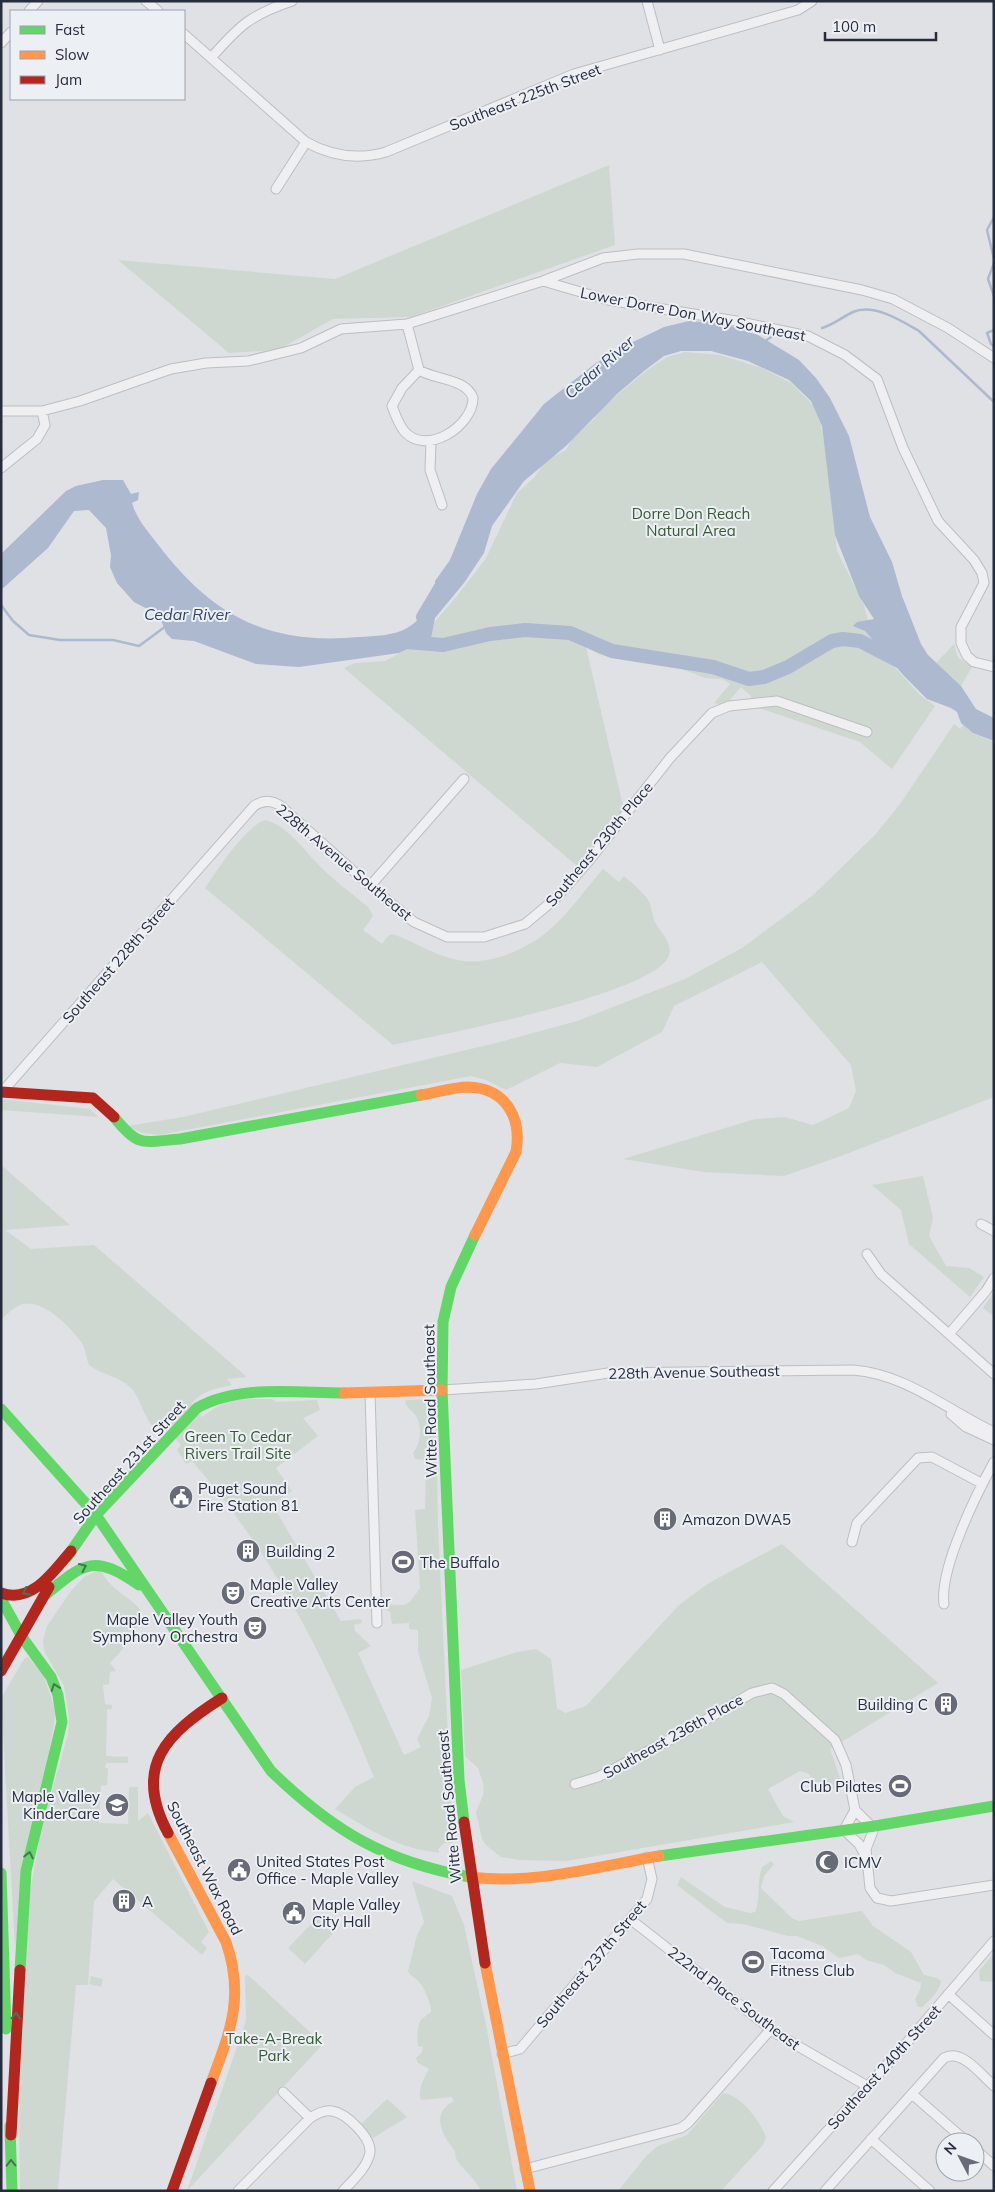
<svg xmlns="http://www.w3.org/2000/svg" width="995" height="2192" viewBox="0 0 995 2192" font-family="Mulish,sans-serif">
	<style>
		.green { fill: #ced8d0 }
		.water { fill: #adb9cf }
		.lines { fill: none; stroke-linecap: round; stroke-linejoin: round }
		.stream { stroke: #adb9cf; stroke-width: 2.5 }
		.river { stroke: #adb9cf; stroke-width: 14 }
		.street-casing { stroke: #bcbec1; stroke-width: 11 }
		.street { stroke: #efeff1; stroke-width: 9 }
		.fast { stroke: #63d668; stroke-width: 11 }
		.slow { stroke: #ff974d; stroke-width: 11 }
		.jam { stroke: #b3261e; stroke-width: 11 }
		.oneway { stroke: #427850 }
		.labels { text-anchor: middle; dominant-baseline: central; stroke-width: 4; stroke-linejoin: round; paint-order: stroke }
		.street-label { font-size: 15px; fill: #272c3d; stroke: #eceff4 }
		.park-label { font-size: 15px; fill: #365835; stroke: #eceff4 }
		.poi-label { font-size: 15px; fill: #272c3d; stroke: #eceff4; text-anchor: start }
		.water-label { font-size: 16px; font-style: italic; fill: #32456f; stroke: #eceff4 }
	</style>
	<rect width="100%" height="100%" fill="#dfe1e5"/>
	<path class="green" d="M609,165L615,245L411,317L333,319L278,350L229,353L118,260L335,279Z
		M685,352L720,355L762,368L791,383L813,405L820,421L824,442L837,551L864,605L874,644L919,694L935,706L892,769L860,742L753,706L751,696L741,687L725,706L714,703L730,684L722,679L705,678L658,660L600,655L586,647L624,810L577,866L344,668L355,663L385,661L415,645L457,596L486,558L517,493L534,478L545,461L566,450L572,439L594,419L600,409L646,371L667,357Z
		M954,644L958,658L972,667L961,686L936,663Z
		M954,724L960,729L963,725L975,734L994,742V1097L841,1156L784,1176L703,1172L623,1159L755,1119L785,1117L813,1125L849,1108L856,1091L851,1065L762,962L674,1006L662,1032L597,1067L560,1063L506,1090L486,1080L471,1076L160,1135L142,1133L127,1126L183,1117L500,1042L577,1021L685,979L742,948L812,896L875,835L900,804Z
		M265,820C287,826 301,846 315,861C331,879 352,893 369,908L373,916L363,930L382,944L388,936L393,934C415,942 434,955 457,960C487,966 524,951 547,932C568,915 585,889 603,869L619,882L624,876C632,883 642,891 648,900C652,907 652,915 655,922C661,933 676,946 667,959C643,996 444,1034 393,1045L205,888C218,869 245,827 265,820Z
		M1,1099L90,1109L98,1117L1,1110Z
		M1,1165L70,1225L5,1230L31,1249L94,1245L247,1377L227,1379L232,1385C216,1388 202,1391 191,1404L202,1417C227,1397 242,1399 272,1399L276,1402L317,1400L320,1410L303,1418L318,1436L276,1468L292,1491L272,1504L341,1621L361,1619L362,1623L354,1625L355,1631L371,1646L358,1653L404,1755L421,1747L417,1739L429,1716L432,1698L418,1652V1630L409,1629V1623L392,1624L390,1612L385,1609V1605H404L410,1602L420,1588L415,1510L425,1509L426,1460L415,1459L413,1453C421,1443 423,1425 415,1415C412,1410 407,1408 405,1402L406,1400C420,1400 432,1397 436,1414L438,1526L453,1843H444L438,1849L439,1853C431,1851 422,1851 413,1848C385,1840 360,1824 335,1809L355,1787L374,1777C337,1686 294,1595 235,1515C222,1496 207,1479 192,1461L186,1464L177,1450L181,1445L165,1426L158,1431C143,1420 143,1401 131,1388C119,1376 102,1375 89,1365C86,1358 86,1350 82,1343C71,1328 44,1299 23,1304C15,1306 8,1314 1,1319Z
		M923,1176L933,1218L929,1236L946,1266L969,1268L984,1277L970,1297L909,1244L901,1210L872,1185Z
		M994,1292V1317L983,1308Z
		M782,1544L938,1683L830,1749L844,1789H818L809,1774L800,1771L768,1789L783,1816L794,1822L567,1861L520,1860L501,1857L487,1846L482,1839L476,1812L483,1795L484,1786L478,1768L465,1756L461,1670L517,1652L536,1649L551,1659L557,1708L565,1713L586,1706L679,1605L709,1583Z
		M97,1571L102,1572C111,1591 129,1595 141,1611C140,1630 123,1650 110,1663L116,1671L110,1672L109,1684L103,1685L105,1704L112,1705V1709H107L106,1756L128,1757V1763H106L105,1768H108L107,1785L101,1786L99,1823L128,1824L129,1787H138V1821L148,1813L209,1932L201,1942L207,1948L202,1955L113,1879L94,1901L88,1985H76L58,2191H20L19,2118L26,1914L42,1825L68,1734L69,1717L64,1686L44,1651L43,1640L47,1626L71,1591L84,1577Z
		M28,1657L43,1674L56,1712L15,1947L1,1698L24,1659Z
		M771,1861L774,1864L764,1876L761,1888L793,1919L799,1921L862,1911L873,1926L911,1952L924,1975L937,1978L941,1981C940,1991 929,2001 922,2007H918L915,1999L920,1990L921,1983L895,1973L884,1965L866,1960L858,1954L839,1958L822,1946L797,1936H788L743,1924L727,1923L677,1885L681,1877L725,1907L750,1913L755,1912C760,1904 757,1880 762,1867Z
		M412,1881L452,1896L464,1925L486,2025L517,2191H481C475,2178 464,2171 457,2160C454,2156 457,2153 454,2150C442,2135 430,2113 454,2101L452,2097L421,2100C417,2090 424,2078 429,2069L418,2063L416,2058L422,2052L423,2047L418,2046C417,2040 417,2025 421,2020C423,2017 428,2015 431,2012C432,2005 424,1987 419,1982C415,1977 411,1977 408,1971L417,1935L424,1922Z
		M317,1918L333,1933L305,1964L288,1948Z
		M994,1953V1982L980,1981L979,1971Z
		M248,1975L323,2044L187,2191L246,2021L245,1976Z
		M91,1976L103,1979L101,1987L89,1984Z
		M723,2093C741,2095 760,2121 766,2137L763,2145L721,2191H618L647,2155L658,2146L687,2135Z
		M387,2099L407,2117L373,2138L361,2124Z"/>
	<path class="water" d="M689,321L721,323L758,335L799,360L816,378L830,398L849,436L870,517L892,562L902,596L921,644L928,655L961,686L976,709L994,718V741L973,733L961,723L957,712L951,708L927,699L905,677L865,631L853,626L857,622L874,619L859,596L835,535L822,426L811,401L789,380L748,361L711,351H681L664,356L644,371L617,394L566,446L524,481L492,526L484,553L464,583L435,618L431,638L399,653L299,667L256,664L194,641L172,639L166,633L159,615L134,602L117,583L110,567L111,555L106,528L89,510L74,511L48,548L1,590V554L66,491L76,486L103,480H123L131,494L139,492L138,500L132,503C137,521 152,536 163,551C217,619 272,645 359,637C375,636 393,636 407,628C419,622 428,607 436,597L435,581L450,560L477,494L491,469L544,404L596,363L633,342L664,327Z"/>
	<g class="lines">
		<path class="stream" d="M994,217L987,230L994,259
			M994,263L988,279L994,296
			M822,328C835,324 842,317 853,312C874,303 902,321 919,331L994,402
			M994,330L987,333L991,344L994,346
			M764,342L771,337
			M1,605L13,621L29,635L60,640H113L139,646L166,626"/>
		<path class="river" d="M423,617L445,580
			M406,642L443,645L490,634L525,630L570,633L612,651L713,667L749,679L764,677L788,667L832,641L843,639L860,641L899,661"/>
		<g class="street-casing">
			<path id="street" d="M146,1L158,11
				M647,1L660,50
				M29,11L38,1
				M184,34L306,142C331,156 358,160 386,152L574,74L798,10L812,1
				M1,43L11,32
				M211,58C239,26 250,15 292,1
				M276,189L306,142
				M543,281L608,300L736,321L808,336L845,355L877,379L903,448L938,521L974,560L982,573L984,583L961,627V643L967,656L974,662L994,667
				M407,324L419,370
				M419,370C435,380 466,378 473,398C473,426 426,457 404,431C398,423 395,414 392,406L402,388Z
				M1,411H42L80,401L171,369L206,363L248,361L301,348L341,329L407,324L543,281L603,258L638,254H684L862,290L893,299L948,328L994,358
				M431,441L430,470L442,505
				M1,468L37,439L45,425L42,411
				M370,886L464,779
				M2,1092L254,806C264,799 273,800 282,807L370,886L414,922L447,937H484L525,924L555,899L588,862L670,758L712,713L729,706L777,701L867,732
				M981,1224L994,1231
				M867,1254L881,1274L994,1374
				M949,1334L986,1291L994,1278
				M442,1390L536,1384L608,1373L853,1370C906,1374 947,1410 994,1432
				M370,1393L377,1623
				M951,1414L966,1427L994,1440
				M852,1542L857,1523L918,1458L932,1457L981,1483
				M944,1604C939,1569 977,1493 994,1462
				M575,1784L598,1777L683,1733L752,1693L772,1688L784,1694L835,1740L846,1765L855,1810
				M855,1810L844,1830L859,1844L865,1855
				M855,1810L871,1826
				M875,1826L866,1849L870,1888L877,1898L891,1901L994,1885
				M630,1919L777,2034L867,2086
				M948,1994L994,2035
				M502,2054L520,2049L647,1899L652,1879L647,1857
				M283,2092L310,2118
				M912,2094L967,2142
				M871,2139L930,2191
				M975,2149L994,2166
				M525,2169L681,2128L688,2123L771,2029
				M238,2191L310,2118C317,2114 323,2110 332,2111C346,2113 371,2137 370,2152C368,2167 352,2181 343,2191
				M773,2191L903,2047L994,1941
				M825,2191L944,2058C962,2048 981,2075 994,2086"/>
		</g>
		<use href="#street" class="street"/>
		<path class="fast" d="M114,1117C139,1148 142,1142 180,1139L421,1095
			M1,1409L96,1515L271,1771C333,1831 385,1862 470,1877
			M67,1557L96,1515L197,1408C238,1384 298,1393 344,1393
			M44,1596C84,1563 93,1553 139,1585
			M1,1599L22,1637L51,1677L58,1695L62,1722L26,1871L20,1970
			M464,1822L459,1780L442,1390L443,1322L451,1287L475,1235
			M659,1856L875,1826L994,1806
			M1,1873L6,2029
			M10,2126L12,2191"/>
		<path class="slow" d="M421,1095C436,1093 453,1087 468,1087C506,1088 522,1118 516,1152L475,1235
			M344,1393L442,1390
			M168,1833L226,1942C245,1997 230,2032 211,2083
			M470,1877C534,1885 596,1867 659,1856
			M485,1963L530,2191"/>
		<path class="jam" d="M1,1092L93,1098L114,1117
			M1,1593C32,1604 53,1572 71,1551
			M1,1671L49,1587
			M464,1822L485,1963
			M168,1833C132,1766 167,1733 222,1698
			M11,2135L20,1970
			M172,2191L211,2083"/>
	</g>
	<defs><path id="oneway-chevron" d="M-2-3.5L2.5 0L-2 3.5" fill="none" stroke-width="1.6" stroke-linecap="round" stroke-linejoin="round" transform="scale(1.25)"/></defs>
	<g class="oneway">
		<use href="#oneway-chevron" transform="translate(83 1567) rotate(-24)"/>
		<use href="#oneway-chevron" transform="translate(26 1592) rotate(153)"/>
		<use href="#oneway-chevron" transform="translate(55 1687) rotate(-110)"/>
		<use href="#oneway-chevron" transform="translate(29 1855) rotate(-78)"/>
		<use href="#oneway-chevron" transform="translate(16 2016) rotate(-87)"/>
		<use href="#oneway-chevron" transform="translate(11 2163) rotate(-91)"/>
	</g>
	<defs>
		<g id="civic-disc" transform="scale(1.25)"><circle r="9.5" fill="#676b78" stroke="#eceff4"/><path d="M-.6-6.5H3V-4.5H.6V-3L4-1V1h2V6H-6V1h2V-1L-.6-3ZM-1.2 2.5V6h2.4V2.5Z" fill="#fff"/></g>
		<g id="building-disc" transform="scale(1.25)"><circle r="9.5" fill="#676b78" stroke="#eceff4"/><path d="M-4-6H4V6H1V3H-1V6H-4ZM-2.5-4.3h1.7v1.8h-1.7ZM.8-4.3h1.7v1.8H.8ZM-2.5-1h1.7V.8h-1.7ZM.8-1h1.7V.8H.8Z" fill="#fff"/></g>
		<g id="stadium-disc" transform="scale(1.25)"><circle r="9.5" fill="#676b78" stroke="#eceff4"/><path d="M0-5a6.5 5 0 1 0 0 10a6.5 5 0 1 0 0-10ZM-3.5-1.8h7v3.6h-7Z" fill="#fff"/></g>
		<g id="theatre-disc" transform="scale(1.25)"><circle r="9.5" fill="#676b78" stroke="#eceff4"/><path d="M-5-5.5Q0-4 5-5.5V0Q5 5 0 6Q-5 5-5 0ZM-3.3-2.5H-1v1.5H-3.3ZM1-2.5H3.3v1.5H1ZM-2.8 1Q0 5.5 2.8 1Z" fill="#fff"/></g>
		<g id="school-disc" transform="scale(1.25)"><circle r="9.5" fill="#676b78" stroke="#eceff4"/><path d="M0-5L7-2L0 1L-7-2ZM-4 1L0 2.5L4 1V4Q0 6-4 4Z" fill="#fff"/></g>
		<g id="mosque-disc" transform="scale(1.25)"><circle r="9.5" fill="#676b78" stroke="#eceff4"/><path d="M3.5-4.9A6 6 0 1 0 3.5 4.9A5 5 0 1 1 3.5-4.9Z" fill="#fff"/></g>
	</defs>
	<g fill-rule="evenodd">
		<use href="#civic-disc" x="181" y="1497"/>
		<use href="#building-disc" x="665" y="1519"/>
		<use href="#building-disc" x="248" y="1551"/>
		<use href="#stadium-disc" x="403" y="1562"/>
		<use href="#theatre-disc" x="233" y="1593"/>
		<use href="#theatre-disc" x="255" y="1628"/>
		<use href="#building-disc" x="946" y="1704"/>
		<use href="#stadium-disc" x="900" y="1786"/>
		<use href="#school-disc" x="117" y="1805"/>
		<use href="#mosque-disc" x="827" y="1862"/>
		<use href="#civic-disc" x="239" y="1870"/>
		<use href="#building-disc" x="124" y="1901"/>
		<use href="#civic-disc" x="294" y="1913"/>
		<use href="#stadium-disc" x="753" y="1962"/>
	</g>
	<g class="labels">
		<g class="street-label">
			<text transform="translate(525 97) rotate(-21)">Southeast 225th Street</text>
			<text transform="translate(693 314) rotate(11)">Lower Dorre Don Way Southeast</text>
			<text transform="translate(599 844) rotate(-50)">Southeast 230th Place</text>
			<text transform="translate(344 862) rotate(40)">228th Avenue Southeast</text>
			<text transform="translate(118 960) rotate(-49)">Southeast 228th Street</text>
			<text transform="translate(694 1372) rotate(-1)">228th Avenue Southeast</text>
			<text transform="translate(430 1401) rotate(-91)">Witte Road Southeast</text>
			<text transform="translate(129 1462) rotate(-48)">Southeast 231st Street</text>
			<text transform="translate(673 1736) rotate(-29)">Southeast 236th Place</text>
			<text transform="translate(449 1807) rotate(-95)">Witte Road Southeast</text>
			<text transform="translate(205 1868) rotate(63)">Southeast Wax Road</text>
			<text transform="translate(591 1964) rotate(-50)">Southeast 237th Street</text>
			<text transform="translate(734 1998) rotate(37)">222nd Place Southeast</text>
			<text transform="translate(884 2067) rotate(-48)">Southeast 240th Street</text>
		</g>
		<g class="park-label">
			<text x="691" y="513">Dorre Don Reach<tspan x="691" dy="17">Natural Area</tspan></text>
			<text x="238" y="1436">Green To Cedar<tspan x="238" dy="17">Rivers Trail Site</tspan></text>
			<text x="274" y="2038">Take-A-Break<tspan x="274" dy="17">Park</tspan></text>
		</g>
		<g class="poi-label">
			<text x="198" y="1488">Puget Sound<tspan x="198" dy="17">Fire Station 81</tspan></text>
			<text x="682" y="1519">Amazon DWA5</text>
			<text x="266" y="1551">Building 2</text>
			<text x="420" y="1562">The Buffalo</text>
			<text x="250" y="1584">Maple Valley<tspan x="250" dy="17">Creative Arts Center</tspan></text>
			<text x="238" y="1619" text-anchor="end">Maple Valley Youth<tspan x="238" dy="17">Symphony Orchestra</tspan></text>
			<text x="928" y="1704" text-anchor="end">Building C</text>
			<text x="882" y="1786" text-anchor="end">Club Pilates</text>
			<text x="100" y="1796" text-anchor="end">Maple Valley<tspan x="100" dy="17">KinderCare</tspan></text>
			<text x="256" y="1861">United States Post<tspan x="256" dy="17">Office - Maple Valley</tspan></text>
			<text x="844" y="1862">ICMV</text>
			<text x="142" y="1901">A</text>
			<text x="312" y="1904">Maple Valley<tspan x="312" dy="17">City Hall</tspan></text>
			<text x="770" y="1953">Tacoma<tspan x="770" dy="17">Fitness Club</tspan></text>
		</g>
		<g class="water-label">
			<text transform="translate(599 367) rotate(-41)">Cedar River</text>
			<text x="187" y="614">Cedar River</text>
		</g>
	</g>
	<rect width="995" height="2192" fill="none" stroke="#272c3d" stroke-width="5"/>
	<rect x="10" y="10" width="175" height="90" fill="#eceff4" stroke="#9da1ab"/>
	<rect x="20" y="26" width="25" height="8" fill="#63d668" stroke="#9da1ab"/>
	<text x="55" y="35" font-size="15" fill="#272c3d">Fast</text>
	<rect x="20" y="51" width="25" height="8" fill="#ff974d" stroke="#9da1ab"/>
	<text x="55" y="60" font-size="15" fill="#272c3d">Slow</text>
	<rect x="20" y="76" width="25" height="8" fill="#b3261e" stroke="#9da1ab"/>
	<text x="55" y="85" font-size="15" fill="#272c3d">Jam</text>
	<g transform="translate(960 2157) rotate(311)"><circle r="24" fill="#eceff4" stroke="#9da1ab"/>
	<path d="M0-4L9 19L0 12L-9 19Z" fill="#676b78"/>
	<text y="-8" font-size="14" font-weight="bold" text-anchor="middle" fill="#272c3d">N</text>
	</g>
	<path d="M825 32v8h111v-8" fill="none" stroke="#272c3d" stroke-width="2.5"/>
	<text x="832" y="32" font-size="15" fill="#272c3d" stroke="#eceff4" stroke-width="4" paint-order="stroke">100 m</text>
</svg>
